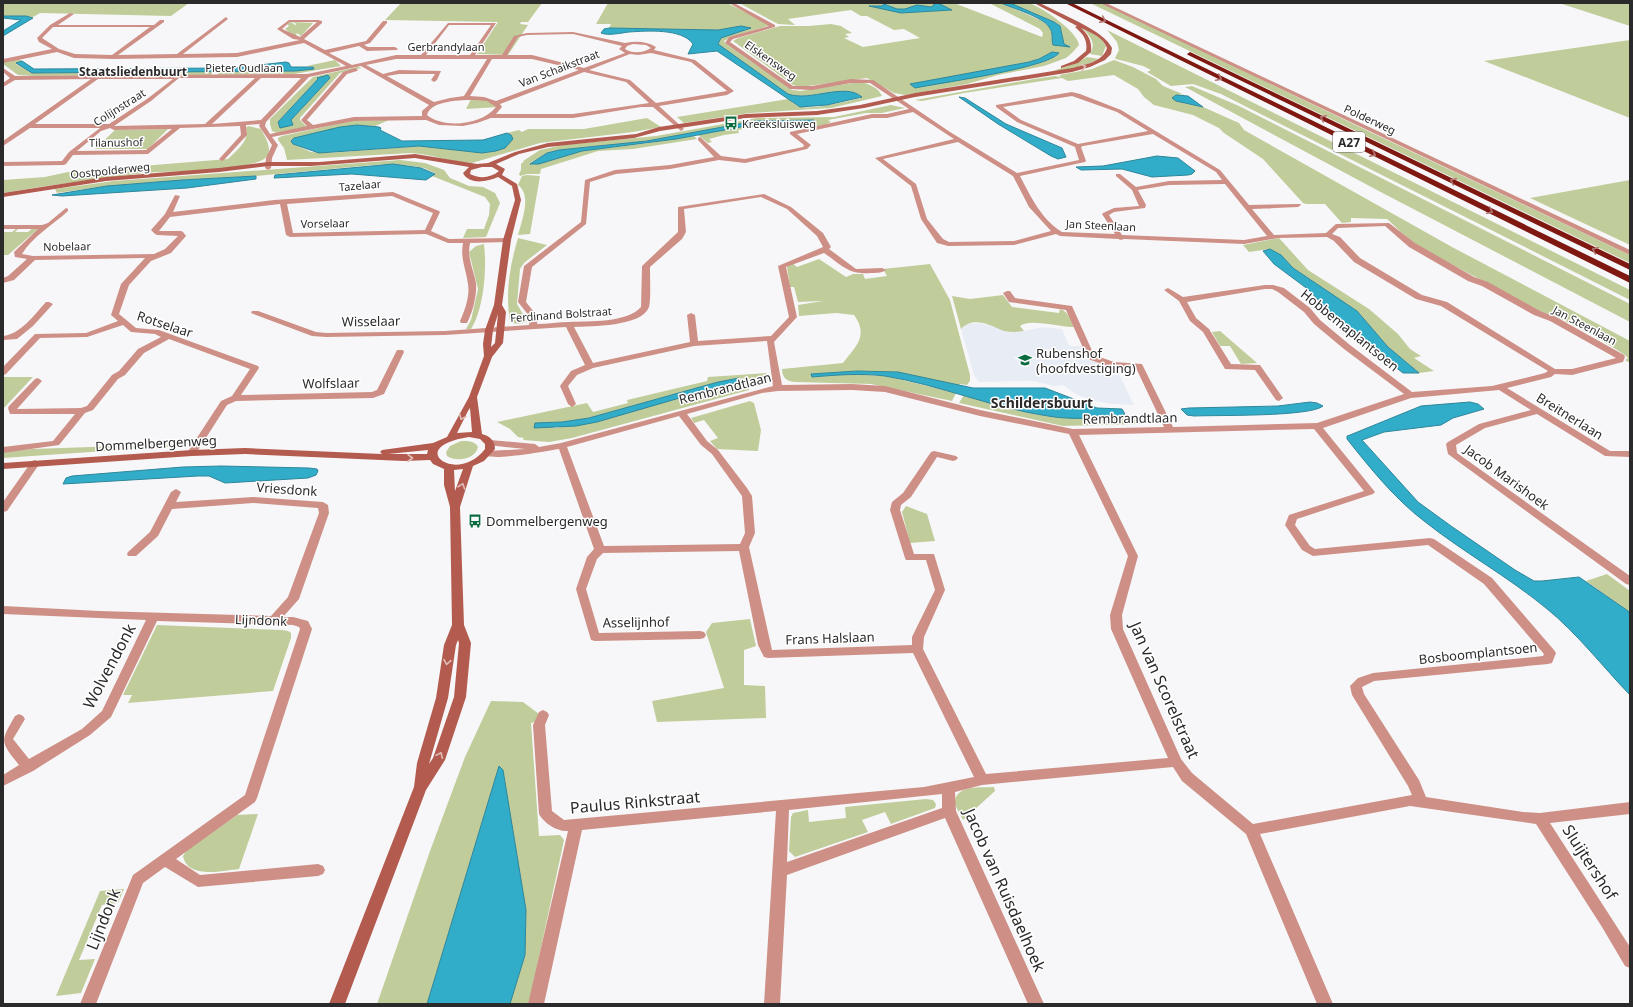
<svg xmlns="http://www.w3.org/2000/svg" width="1633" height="1007" viewBox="0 0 1633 1007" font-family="'Noto Sans',sans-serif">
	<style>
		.built { fill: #e8edf5 }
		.green { fill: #c0cd9a; fill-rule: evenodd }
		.water { fill: #31adca; stroke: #2f869a }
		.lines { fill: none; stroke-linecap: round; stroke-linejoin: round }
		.street { fill: #ce9086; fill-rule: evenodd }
		.secondary { fill: #b45b4f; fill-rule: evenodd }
		.highway { fill: #7e1811; fill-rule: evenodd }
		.oneway { stroke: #b27470 }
		.oneway2 { stroke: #e1bdb9 }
		.labels { text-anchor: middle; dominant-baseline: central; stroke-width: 3; stroke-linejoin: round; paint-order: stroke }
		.far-street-label { font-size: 11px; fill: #2a2a2b; stroke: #fff }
		.far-poi-label { font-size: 11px; fill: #2a2a2b; stroke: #fff; text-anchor: start }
		.far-neighbourhood-label { font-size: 12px; font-weight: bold; fill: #2a2a2b; stroke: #fff }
		.shield { fill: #fff; stroke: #6a6a6b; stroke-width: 1 }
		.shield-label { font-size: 12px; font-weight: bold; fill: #2a2a2b }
		.street-label { font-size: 13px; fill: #2a2a2b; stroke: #fff }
		.poi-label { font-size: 13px; fill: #2a2a2b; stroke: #fff; text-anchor: start }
		.neighbourhood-label { font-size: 14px; font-weight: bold; fill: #2a2a2b; stroke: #fff }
		.near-street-label { font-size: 16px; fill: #2a2a2b; stroke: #fff }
	</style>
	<rect width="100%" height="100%" fill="#f7f7f9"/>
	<path class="built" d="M980,323L1012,332L1024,331L1043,327L1062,329L1069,346H1082L1087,358L1118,372L1134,405L1112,404L1090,400L1077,395L1063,385L1054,386L1032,381L979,382L974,375L961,329L967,324Z"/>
	<path class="green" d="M3,3H189L171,16L40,13L33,17L3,16Z
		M401,3H542L528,22H521L520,24L528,25L508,55L477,54L498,22L385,20Z
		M608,3H727L771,25L729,38L724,41L725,43L792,90L801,91L859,82C868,83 879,88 882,96L831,108L750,113L684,123L677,117L788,99C791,101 795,105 798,106C810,111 848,101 861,98L860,95C842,84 809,101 788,94L718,44L721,38L748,29L741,26L718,30L609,28L611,24H596Z
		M739,3H934L935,5L931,7L917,5L905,9H897L884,4L882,6H872L901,13L952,10L938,3H954L1042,37L1043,33L1040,29L989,3H1001L1040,20L1049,26L1053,35V44L1069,46L1064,45L1060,26L1054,22L1010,3C1016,3 1024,2 1029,3C1042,7 1078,32 1079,45L1073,52L1066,58L1044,66L998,75L967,84L905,95L894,93L867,78L800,87L793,85L733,41L738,38L780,26H809L831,24L841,26L852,33L845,34L849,37L844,38L863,47L920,38L904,29L894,30L867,16H861L851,10L788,19L795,25L778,24ZM1052,52L1057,56L1047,60L1024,67L915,88L910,84L1029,62L1039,59Z
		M1090,3H1103L1366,130L1630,255V263Z
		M1559,3H1630V26Z
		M291,22L295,25L297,24L292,22L316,23H313L301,36L297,33L296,35L297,36L295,37L285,29L289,26L287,24Z
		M1081,27L1100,37L1106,46L1102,56L1090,54C1097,42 1089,35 1081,27Z
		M1107,30L1630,290V300L1221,94L1193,84L1171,86L1147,72L1151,70L1143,66L1116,59L1115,58L1119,50L1117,42Z
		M1630,40V118L1484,61Z
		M1087,57L1099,59C1085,67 1069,69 1053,71L1076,63Z
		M19,59L22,61L16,64L32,73L214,71L211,75L35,76L18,75L3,64V62Z
		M335,60L341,66L294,74L217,75L220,71H296L313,67L307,66Z
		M1114,60L1133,67L1156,79L1163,86L1185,95L1180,94L1184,103L1203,107L1239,123L1244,130L1452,247L1630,341V363L1625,360L1628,358L1626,356C1611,345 1557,314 1541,312L1421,248L1402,233L1387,219L1351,218V222L1342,223L1325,204H1306L1303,203L1263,159L1224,133L1219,128L1193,115L1154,105L1144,97L1138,89L1114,75L1068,81L1062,78L964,93L922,101L915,100L1034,79L1055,76L1061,77L1059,75L1092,69Z
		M357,67L362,68L340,73L300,118V120L307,127L277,133L272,131L270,124V119L313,77ZM317,78H330L290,121L278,122L318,79Z
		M1192,86L1239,106L1630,304V322L1375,189L1185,87Z
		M471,99H486L499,107L466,109Z
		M891,105L905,108L882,113H866L828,120L831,122L825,125L807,129L804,126L785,130C772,121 752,128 738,130L739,133L724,135L709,139L712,142L708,143L698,135L752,125L816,122L814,120L755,121L647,141L559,150L547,153L530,163L539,164L582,151L649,143L694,136L697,139L633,149L598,151L541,169L540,174H527L520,176L519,174L521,170V164L524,161H523L540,150L563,145L656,136L757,118L834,117Z
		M647,118L661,127L633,132L540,143L472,163C453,163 432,154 411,153L287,160L284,148L278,140V138L282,136L351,121L389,120L373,127L357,125L303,136L294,138L291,141L293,144L311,152L328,153L419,146L482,153L496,151L511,135L507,133L519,130L522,132L528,129H584Z
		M248,126L261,129C265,137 275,152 264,159C246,171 170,171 144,173C97,179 50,185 3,193V180L45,177L68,172L228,159C236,151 250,141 246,128Z
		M168,129L148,149H95L115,130Z
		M400,160L425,163L444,170L450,178L469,186L483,187L495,193L500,203L486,237L463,238L467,229H484L489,215L490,204L485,197L432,176L435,173L424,168L412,166L393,164L373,165L256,176L182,180L107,186L57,193L55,189L114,181Z
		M527,175L540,176L530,234L518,235C522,220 532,195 518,185L522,176Z
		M1630,180V245L1530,198Z
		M17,228H19L15,232H28L33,228L38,229L8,255H3V232H12Z
		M518,238L547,245L524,263L520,269L517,304L527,321L525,323C520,323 513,325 510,321C505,294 510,264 518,238Z
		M1279,238L1308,270L1369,309L1398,334L1410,349L1421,356L1414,358L1434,371L1419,373L1388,347L1357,311L1293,268L1278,253L1270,249L1249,252L1243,245Z
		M484,244C487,268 484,309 471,329H466L471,320L478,289L469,252L476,246Z
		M819,259L846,277L853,274H863L865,279L887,276L883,269L930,264L950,300L970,375V381L967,385L960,384L959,386L898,372L857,371L811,374L812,377L851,374L886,376L956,393L952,401L871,384L794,382C786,381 782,377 782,369L843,363C856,346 869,336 854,315L836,313L799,316L798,305L823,301L798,302L794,287H790L787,267L792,263L797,267Z
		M1003,295L1012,307L1059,313L1060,309C1069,312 1070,319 1074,327C1061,328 1030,318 1020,326L1024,331C1016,332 1007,333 999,329C987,324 973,317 961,329L952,296L970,299Z
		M1220,331L1257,363L1241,364L1230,346H1220L1212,332Z
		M766,373L768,380L762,384L749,387V390L572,438L549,442L523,440L524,438L518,437L510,429L497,422L587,403L593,412L628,403L627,400L707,381L708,377ZM718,382L740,383L556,428L535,423L562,422L589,418Z
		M3,377H33L3,409Z
		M964,395L1030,413L1054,417L1083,418L1136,416L1140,424L1063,426L959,403Z
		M750,401L754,403L761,430L758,451L717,449L710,441L718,438L704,420L694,423L691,418Z
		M461,441C468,441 475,441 478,447C475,460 456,462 447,456L446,452L450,446Z
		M181,444L178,446L3,458V452L32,449Z
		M906,506L927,514L935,541L910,543L902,512Z
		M1607,574L1630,591V614L1628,611L1586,581Z
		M750,619L756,646L744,650V685L765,686L766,718L657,722L652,701L724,688L706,632L712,623Z
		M157,625L282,630L288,631L291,633V638L273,691L128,703L132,695H123Z
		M491,701L523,702L539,714V721L531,723L539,836L560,835L564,840L529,1004H510L525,955L499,767L427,1004H377L430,851L465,757Z
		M994,787L995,791L963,820C961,815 954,806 955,800C959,784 982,788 994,787Z
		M926,799L933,800L936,804L935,808L891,824L885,812L862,820L868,832L795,857L789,851L791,817L793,813L808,810L809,822L846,818L845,807Z
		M258,814L239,869C222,871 187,879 183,856L186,851L237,815Z
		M124,889L118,903L102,905L79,960L95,959L81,993L56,996L100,891Z"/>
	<path class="water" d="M934,3H938L952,10L901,13L869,6H882L884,4L897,9H905L917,5L931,7L934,5Z
		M1001,3H1010L1054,22L1060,26L1064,44L1070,47L1053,45C1051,39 1054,33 1049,27C1043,17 1012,8 1001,3Z
		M3,16H26L33,18L3,36V31L21,20L3,18Z
		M741,26L751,28L721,38L718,44L788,94C810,102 845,82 862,97L827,105L800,107L717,51L688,54L693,44C682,28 646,31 629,32C620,33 609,36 601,33L604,29L609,28L718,30Z
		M1052,52L1059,53C1048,68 939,83 915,88L910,84L1029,62L1039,59Z
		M22,61L34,69L233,68L286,62L289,63L291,67H313L314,69L296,71L32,73L16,63Z
		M328,75L330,78L291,120L293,125L280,128L278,122L318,79L317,78Z
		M1176,95L1188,96L1203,107L1176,101L1172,98Z
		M959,97L965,98L1006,124L1062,148L1066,157L1058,159L1051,156L998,124Z
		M814,120L816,123L752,125L676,139L582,151L539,164H530L547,153L559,150L647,141L755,121Z
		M357,125L379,127L381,128L380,130L402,141L483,140L507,133L511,135L513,139L505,148L496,151L482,153L419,146L319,153L293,144L291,141L294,138L340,127Z
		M1157,156L1178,158L1195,171L1192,174L1188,175L1152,177L1122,169L1081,170L1076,167L1103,166Z
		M393,164L421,168L435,174L426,180L352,174L274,178L275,175Z
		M256,176V179L187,188L62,196L52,195L107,186L182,180Z
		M1270,249L1281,255L1293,268L1357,311L1388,347L1419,373H1403L1337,321L1309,290L1274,264L1263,251Z
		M857,371L898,372L973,388H1045L1097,408L1122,409L1125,414L1118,417C1095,418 1071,420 1048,416C993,408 940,385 885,376C861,373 836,375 812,377L811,374Z
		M739,378L740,382L714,388L597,422L576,426L534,428L535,423L562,422L589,418L718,382Z
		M1310,402L1317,403L1323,406C1310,417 1216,415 1194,416L1187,415L1181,409L1189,408L1278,406Z
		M1470,402L1478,404L1484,409L1453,418L1441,425L1384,432L1362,440L1418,502L1451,526L1515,570L1534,581H1542L1579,577L1628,611L1630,614V695C1602,666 1577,633 1546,608C1507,576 1463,552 1424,521C1395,499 1370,468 1347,439V436L1350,435L1421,406Z
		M221,466L309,468L317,469L318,471L316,475L308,478L225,483L209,476H198L63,484L66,478L72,476L183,467Z
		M499,766L503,770L526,910L525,955L510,1004H427Z"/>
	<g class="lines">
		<path class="street" d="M729,3H734L775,25V27L733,39L730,42L793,86H812L851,79L873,80L950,132L1017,173L1079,160L1075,147L1017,122L996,107V105L1072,92L1080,94L1121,110L1220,170L1249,205L1300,204L1301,205L1298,207L1252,209L1274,235L1326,233L1336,224L1389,223L1415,243L1474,277L1488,282L1540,311L1556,317L1624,355L1625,357L1623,362L1572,375L1555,374L1551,377L1507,388L1610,451H1630V457L1605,456L1537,414L1485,428L1456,445L1457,453L1630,576V585L1626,584L1448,454L1446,444L1448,442L1479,424L1531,410L1499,390L1411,398L1323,428L1375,492L1373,494L1297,519L1295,525L1310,546L1315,549L1430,538L1434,539L1492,578L1554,650L1556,653L1552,663L1548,664L1374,681L1362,687L1364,694L1419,780L1426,797L1523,812L1540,813L1630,802V814L1550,823L1630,947V968L1625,966L1602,927L1536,824L1410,806L1260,834L1333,1004H1317L1246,834L1182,781L1173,767L982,785L955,792L956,811L1044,1004H1028L945,818L787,875L780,1004H764L776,811L582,830L544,1004H528L568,831C557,832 544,823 539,814L533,725L539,712L543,710L547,712L549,715L545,725L552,811L564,820L924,787L974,777L913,653L768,658L764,657L758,645L739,551L603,553L597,559L586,589L599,633L700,631L704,632L706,635L704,638L700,639L595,641L591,640L576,589L587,557L594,549L559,449C546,451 490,462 482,454L487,451L525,449L487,445L485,443L490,440L535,444L539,447L561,443L773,386L767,341L694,346L593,368L577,375L568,386L576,404L572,407L568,404L560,386L571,371L585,365L566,327L445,335L326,337L312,336L251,313L252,311H258L316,332L326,333L445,331L529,325L530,317L518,302L524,266L581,222L585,180L615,170L670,165L714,157L698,140V138L700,137L721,156L745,159L803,147L804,145L790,134V132L872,114H887L909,109L870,83H851L812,90L790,89L725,43L729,37L769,26ZM1072,96L1117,112L1148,131L1078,144L1021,120L1003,107ZM913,112L954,139L875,158L911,186L921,219L937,243L948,246L1014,245L1056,234L1060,236L1118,239L1121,240L1124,239L1244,244L1278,238L1327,237L1334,241L1354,262L1416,299L1441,306L1548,371L1545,373L1492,386L1412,392L1350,345L1320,320L1310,308L1284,288L1273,285H1265L1183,297L1168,288L1164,290L1179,301L1190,321L1203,332L1225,369L1255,370L1276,400L1279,401L1283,398L1260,365L1231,364L1209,329L1196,318L1187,302L1265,289H1272L1278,292L1304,312L1314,324L1344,349L1404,394L1317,423L1173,427L1142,364L1114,362L1094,355L1072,306L1015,298L1010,291H1007L1003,293L1009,302L1066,310L1088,359L1113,368H1136L1164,427L1073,429L980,410L885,386L852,384L782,385L774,342L797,317L786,267L824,253C842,265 848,275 871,273C876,273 882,273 886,270L882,268L856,269L829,249L831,247L823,233L791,207L764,194L678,207V232L642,266L641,307C627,323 589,321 569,322C559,322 548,324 537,324L538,317L526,302L532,267L586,224L590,182L616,174L670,169L719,160L745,163L807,149L811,145L797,134L872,118H887ZM1153,134L1216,172L1222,180L1169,181L1136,187L1120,174H1116V176L1132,190L1139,206L1114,208L1103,213L1102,214L1115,234L1062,232C1041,219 1031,197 1020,176L1085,162L1086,161L1081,147L1083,146ZM958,142L1013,176L1029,207L1051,231L1014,241L949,242L943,239L927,219L916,184L883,159ZM1225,184L1267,236L1244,240L1122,235L1109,215L1114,212L1145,208L1146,205L1138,190L1169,185ZM761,197L787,209L817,236L823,247L778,266L789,317L771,336L698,341L695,315L691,313L687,315L690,342L593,363L574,327C590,326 642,327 649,307C651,300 650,276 650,267L682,239L686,232L684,209ZM1385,226L1409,247L1468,281L1482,286L1534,315L1550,321L1616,358L1572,369H1555L1447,302L1422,295L1360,258L1340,237L1332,234L1338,228ZM852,390L885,392L980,416L1069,434L1128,556L1110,615L1111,629L1168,758L986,774L923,649L924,637L945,590L934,554H914L900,510L901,505L911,497L937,457L953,461L956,460L958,458L956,456L934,451L931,452L903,493L892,502L890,510L905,558L906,560H926L935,590L912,637V645L772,650L749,547L755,533L752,496L747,488L718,450L707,441L687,414L762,393L778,391ZM679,416L701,445L712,454L742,496L745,533L740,544L604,546L567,447ZM1314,429L1364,491L1289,515L1285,525L1302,550L1313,556L1428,545L1484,584L1544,654L1543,656L1373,673L1358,678L1350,686L1352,695L1408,786L1412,795L1253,824L1192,773L1181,759L1123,629L1122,615L1138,556L1079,435ZM942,794V808L787,862L789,810Z
			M1100,3H1106L1630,250V255Z
			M70,13L74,14L58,25H154L160,20H164V22L118,55L177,54L226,17L228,19L183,54L237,53L300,40L293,39L277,29L289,20H318L322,21V23L304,39L325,50L366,41L383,21H387V23L370,43L364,45L368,47H395L398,49L397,50L367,51L359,46L329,53L352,65L396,55H421L448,23H496L475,55H502L514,36L527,33L573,32L625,43C636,41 646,41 656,47L654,50L695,60L734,91L727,95L659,106L683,128L684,129L681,131L653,107H641L573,118H491L477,123L463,126L439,125L426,120L354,121L272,137L278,145L272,158L271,168L268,170L265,168L266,158L272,145L259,126L260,124L246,125L247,135L224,160L222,161L219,159L220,158L241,135L240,126L180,128L148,154L73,155L66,164L64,165L3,166V162L62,161L69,152L100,128H30L3,146V141L91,79L15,80L3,87V83L10,78L3,72V68L15,76L307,74L346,66L304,43L237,57L113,59L74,58L57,52L3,63V59L52,49L39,42L37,38L50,25ZM290,22H317L300,37L282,29ZM449,25H491L470,55H426ZM53,27H150L112,55L75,54L59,49L42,38ZM573,34L622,46L619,49L625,53L584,68L532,55H507L518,37L527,35ZM633,44L646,45L651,48C643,53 633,54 625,49L627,46ZM651,53L691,62L727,91L656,103L630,80L589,70L630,54L638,55ZM396,59H487L464,96L450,98L434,102L387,76L399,74H435L431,80L434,82L437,80L441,71L399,70L383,74L366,65ZM492,59H532L579,70L496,101L484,97L470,96ZM361,66L429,105L422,111V116L354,117L313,125L307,120L347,74L357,71L358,70L355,68L343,72L302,119L301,120L307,126L270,134L265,126L266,122L309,77ZM584,72L626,82L649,103L573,114H496L502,107L500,104ZM179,78H255L205,124L114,126L151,101ZM261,78H301L261,120L212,124ZM98,79H173L147,99L109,124H35ZM475,100L487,101L496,107C482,125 444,129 427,115C431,100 462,100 475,100ZM110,128L114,130L172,129L146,150L77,151L101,131Z
			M393,192L439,211L440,212L431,231L449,239L507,238L511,240L507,242L470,243C467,258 473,268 476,283C477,295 473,312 467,323H461L460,321C465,310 470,296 468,284C466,269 460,258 463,243H448L426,234L290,237L286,235L280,204L170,217L159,231H181L183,232L186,236L171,253L151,261L129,285L119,314L136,328L159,330L258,366L259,368L241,395L372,392L377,390L397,350H403L404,352L384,394L373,398L236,401L227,405L195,455H189L187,453L221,401L232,396L250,369L169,339L144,353L125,375L118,379L93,410L85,413L59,445L3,453V447L53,441L75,414H10L8,408L9,406L35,379L38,378L42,381L17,409L81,408L87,406L112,375L119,371L138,349L161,337L155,334L131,332L123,325L87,337L40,338L6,374L3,375V367L35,334L86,333L118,321L111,315L121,284L145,258L35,260L14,280L3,283V278L8,276L27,259L15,257L14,252L38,229H3V225H42L48,223L66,208L68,209V211C54,224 32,237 22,254L33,256L154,254L165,249L178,236L157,235L155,234L151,230L165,214L175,195L180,196L173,212L274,200ZM392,196L433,213L425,230L293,233L287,204Z
			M46,302H49L53,304L33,326L17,339L3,340V336C21,334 34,315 46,302Z
			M35,460L40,463L7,511L3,512V502L32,461Z
			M176,489L181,492L176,502L253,497L323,502L328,505L329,513L299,599L283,617H293L308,621L312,629L257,798L255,802L176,859L200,875L318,864L323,866L325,870L323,874L318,876L198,887L165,867L143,883L96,1004H80L133,875L245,795L300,629L299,627L293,625L157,621L111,717L90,735L33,771L3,786V775L19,765C0,741 0,742 15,716L19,714L23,716L25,719L13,739L29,759L82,729L102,711L146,620L3,614V606L99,611L271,616L288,597L319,513L318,508L253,503L172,509L158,536L136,556H128L127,554L128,552L150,532L171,492Z"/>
		<path class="secondary" d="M1034,3H1040C1058,13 1104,30 1112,48L1111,54L1105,60L1090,67L1072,72L915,97L864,108L817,115L746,118L660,131L634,138L548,147L519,154L496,164L505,169L502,175L517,184L521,200L511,240L502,305L506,312L503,343L492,357L477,397L482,434C490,436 495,441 495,449L484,461L473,466L460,507L464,625L471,643L466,697L445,760L426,790L345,1004H329L414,787L417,763L436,698L444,645L452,625L450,507L444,485V469L433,464L430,460L404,461L245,454L192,456L3,469V463L192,450L245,448L382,454L380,452L382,450L433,443L447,437L469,397L484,356L483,344L485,330L494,305L503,240L515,200L512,186L498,177C487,182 469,185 463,173L469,167L415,158L311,166H268L219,172L106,181L3,197V193L106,177L219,168L268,162H319L415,154L477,164L488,163L515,152L548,143L636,134L659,127L746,114L817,111L860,105L915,93L1072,68C1084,65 1103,62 1107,48C1103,37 1092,33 1081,28C1089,35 1092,42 1091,52L1078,63L1061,68V66L1074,61L1086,51C1088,40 1083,34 1075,27L1077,26ZM482,167H492L499,171C491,178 479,179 470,174L471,170ZM498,314L495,343L491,347L493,330ZM470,408L472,432L457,433L468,411ZM469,437L480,439L485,444V449C457,486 403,447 469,437ZM428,450L427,454H388ZM463,469L455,491L454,470ZM458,640L459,643L454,697L433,758L429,764L448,698L456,645Z"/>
		<path class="highway" d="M1065,3H1072L1630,276V283Z
			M1190,52L1630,264V270L1188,55L1187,54Z"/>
	</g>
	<defs><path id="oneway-chevron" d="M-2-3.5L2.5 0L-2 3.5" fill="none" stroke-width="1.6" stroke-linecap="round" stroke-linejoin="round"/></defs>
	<g class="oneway">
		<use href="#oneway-chevron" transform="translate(1103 20) rotate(26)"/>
		<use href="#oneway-chevron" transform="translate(1219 78) rotate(26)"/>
		<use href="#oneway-chevron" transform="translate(1323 118) rotate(-154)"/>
		<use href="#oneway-chevron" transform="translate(1373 154) rotate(26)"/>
		<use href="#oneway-chevron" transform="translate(1453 181) rotate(-154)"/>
		<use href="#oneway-chevron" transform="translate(1490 211) rotate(26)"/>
		<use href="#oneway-chevron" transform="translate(1595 250) rotate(-154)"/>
	</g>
	<g class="oneway2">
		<use href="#oneway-chevron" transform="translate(1083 67) rotate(-15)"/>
		<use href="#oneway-chevron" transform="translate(462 417) rotate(114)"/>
		<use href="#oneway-chevron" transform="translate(410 458)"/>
		<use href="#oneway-chevron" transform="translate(462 486) rotate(-71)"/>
		<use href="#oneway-chevron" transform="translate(447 662) rotate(99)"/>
		<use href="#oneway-chevron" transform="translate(440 755) rotate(-66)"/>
	</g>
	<defs>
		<g id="bus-bare" transform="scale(1.08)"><path d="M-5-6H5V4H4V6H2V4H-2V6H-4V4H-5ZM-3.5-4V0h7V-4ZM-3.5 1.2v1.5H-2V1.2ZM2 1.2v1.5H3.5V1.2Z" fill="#0b6c41" stroke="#fff" stroke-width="2.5" paint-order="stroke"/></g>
		<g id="school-bare" transform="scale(1.08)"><path d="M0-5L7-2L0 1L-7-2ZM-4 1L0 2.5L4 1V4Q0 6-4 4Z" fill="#0b6c41" stroke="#fff" stroke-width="2.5" paint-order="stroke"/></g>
	</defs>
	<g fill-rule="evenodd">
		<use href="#bus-bare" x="731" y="123"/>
		<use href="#school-bare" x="1025" y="360"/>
		<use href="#bus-bare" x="475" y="521"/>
	</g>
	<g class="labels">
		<g class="far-street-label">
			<text x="446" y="46">Gerbrandylaan</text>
			<text transform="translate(771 60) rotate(35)">Elskensweg</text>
			<text x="244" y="67">Pieter Oudlaan</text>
			<text transform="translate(559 68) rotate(-21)">Van Schaikstraat</text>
			<text transform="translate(119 107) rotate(-32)">Colijnstraat</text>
			<text transform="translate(1370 119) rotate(25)">Polderweg</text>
			<text transform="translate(116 142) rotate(-1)">Tilanushof</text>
			<text transform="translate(110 170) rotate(-6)">Oostpolderweg</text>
			<text transform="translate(360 185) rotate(-5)">Tazelaar</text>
			<text transform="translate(325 223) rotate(-1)">Vorselaar</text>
			<text transform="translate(1101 225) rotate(3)">Jan Steenlaan</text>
			<text transform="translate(67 246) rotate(-1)">Nobelaar</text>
			<text transform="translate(561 314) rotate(-4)">Ferdinand Bolstraat</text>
			<text transform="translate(1585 325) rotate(28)">Jan Steenlaan</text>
		</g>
		<g class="far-poi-label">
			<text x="742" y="123">Kreeksluisweg</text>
		</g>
		<g class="far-neighbourhood-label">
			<text x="133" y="71">Staatsliedenbuurt</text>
		</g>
		<rect class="shield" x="1333" y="132" width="32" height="20" rx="3"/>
		<g class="shield-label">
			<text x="1349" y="142">A27</text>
		</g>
		<g class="street-label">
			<text transform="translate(371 321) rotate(-1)">Wisselaar</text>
			<text transform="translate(165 324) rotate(18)">Rotselaar</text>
			<text transform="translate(1350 330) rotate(39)">Hobbemaplantsoen</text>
			<text transform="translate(331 383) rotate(-1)">Wolfslaar</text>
			<text transform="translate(725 388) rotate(-14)">Rembrandtlaan</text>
			<text transform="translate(1570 416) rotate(32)">Breitnerlaan</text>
			<text transform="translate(1130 418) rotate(-1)">Rembrandtlaan</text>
			<text transform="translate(156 443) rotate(-3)">Dommelbergenweg</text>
			<text transform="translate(1507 477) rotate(36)">Jacob Marishoek</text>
			<text transform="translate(287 489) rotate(4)">Vriesdonk</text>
			<text transform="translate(261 620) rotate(2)">Lijndonk</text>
			<text transform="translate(636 622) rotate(-1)">Asselijnhof</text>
			<text transform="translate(830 638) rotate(-2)">Frans Halslaan</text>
			<text transform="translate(1478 653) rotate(-6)">Bosboomplantsoen</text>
		</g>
		<g class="poi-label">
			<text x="1036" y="353">Rubenshof<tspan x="1036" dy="15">(hoofdvestiging)</tspan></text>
			<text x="486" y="521">Dommelbergenweg</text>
		</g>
		<g class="neighbourhood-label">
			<text x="1042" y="402">Schildersbuurt</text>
		</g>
		<g class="near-street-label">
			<text transform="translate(109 666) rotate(-62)">Wolvendonk</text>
			<text transform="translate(1165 690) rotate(66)">Jan van Scorelstraat</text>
			<text transform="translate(635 802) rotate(-5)">Paulus Rinkstraat</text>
			<text transform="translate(1590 862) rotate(57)">Sluijtershof</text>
			<text transform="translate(1005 890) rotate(66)">Jacob van Ruisdaelhoek</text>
			<text transform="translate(103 919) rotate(-68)">Lijndonk</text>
		</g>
	</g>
	<rect width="1633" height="1007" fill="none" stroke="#2a2a2b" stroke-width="8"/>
</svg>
